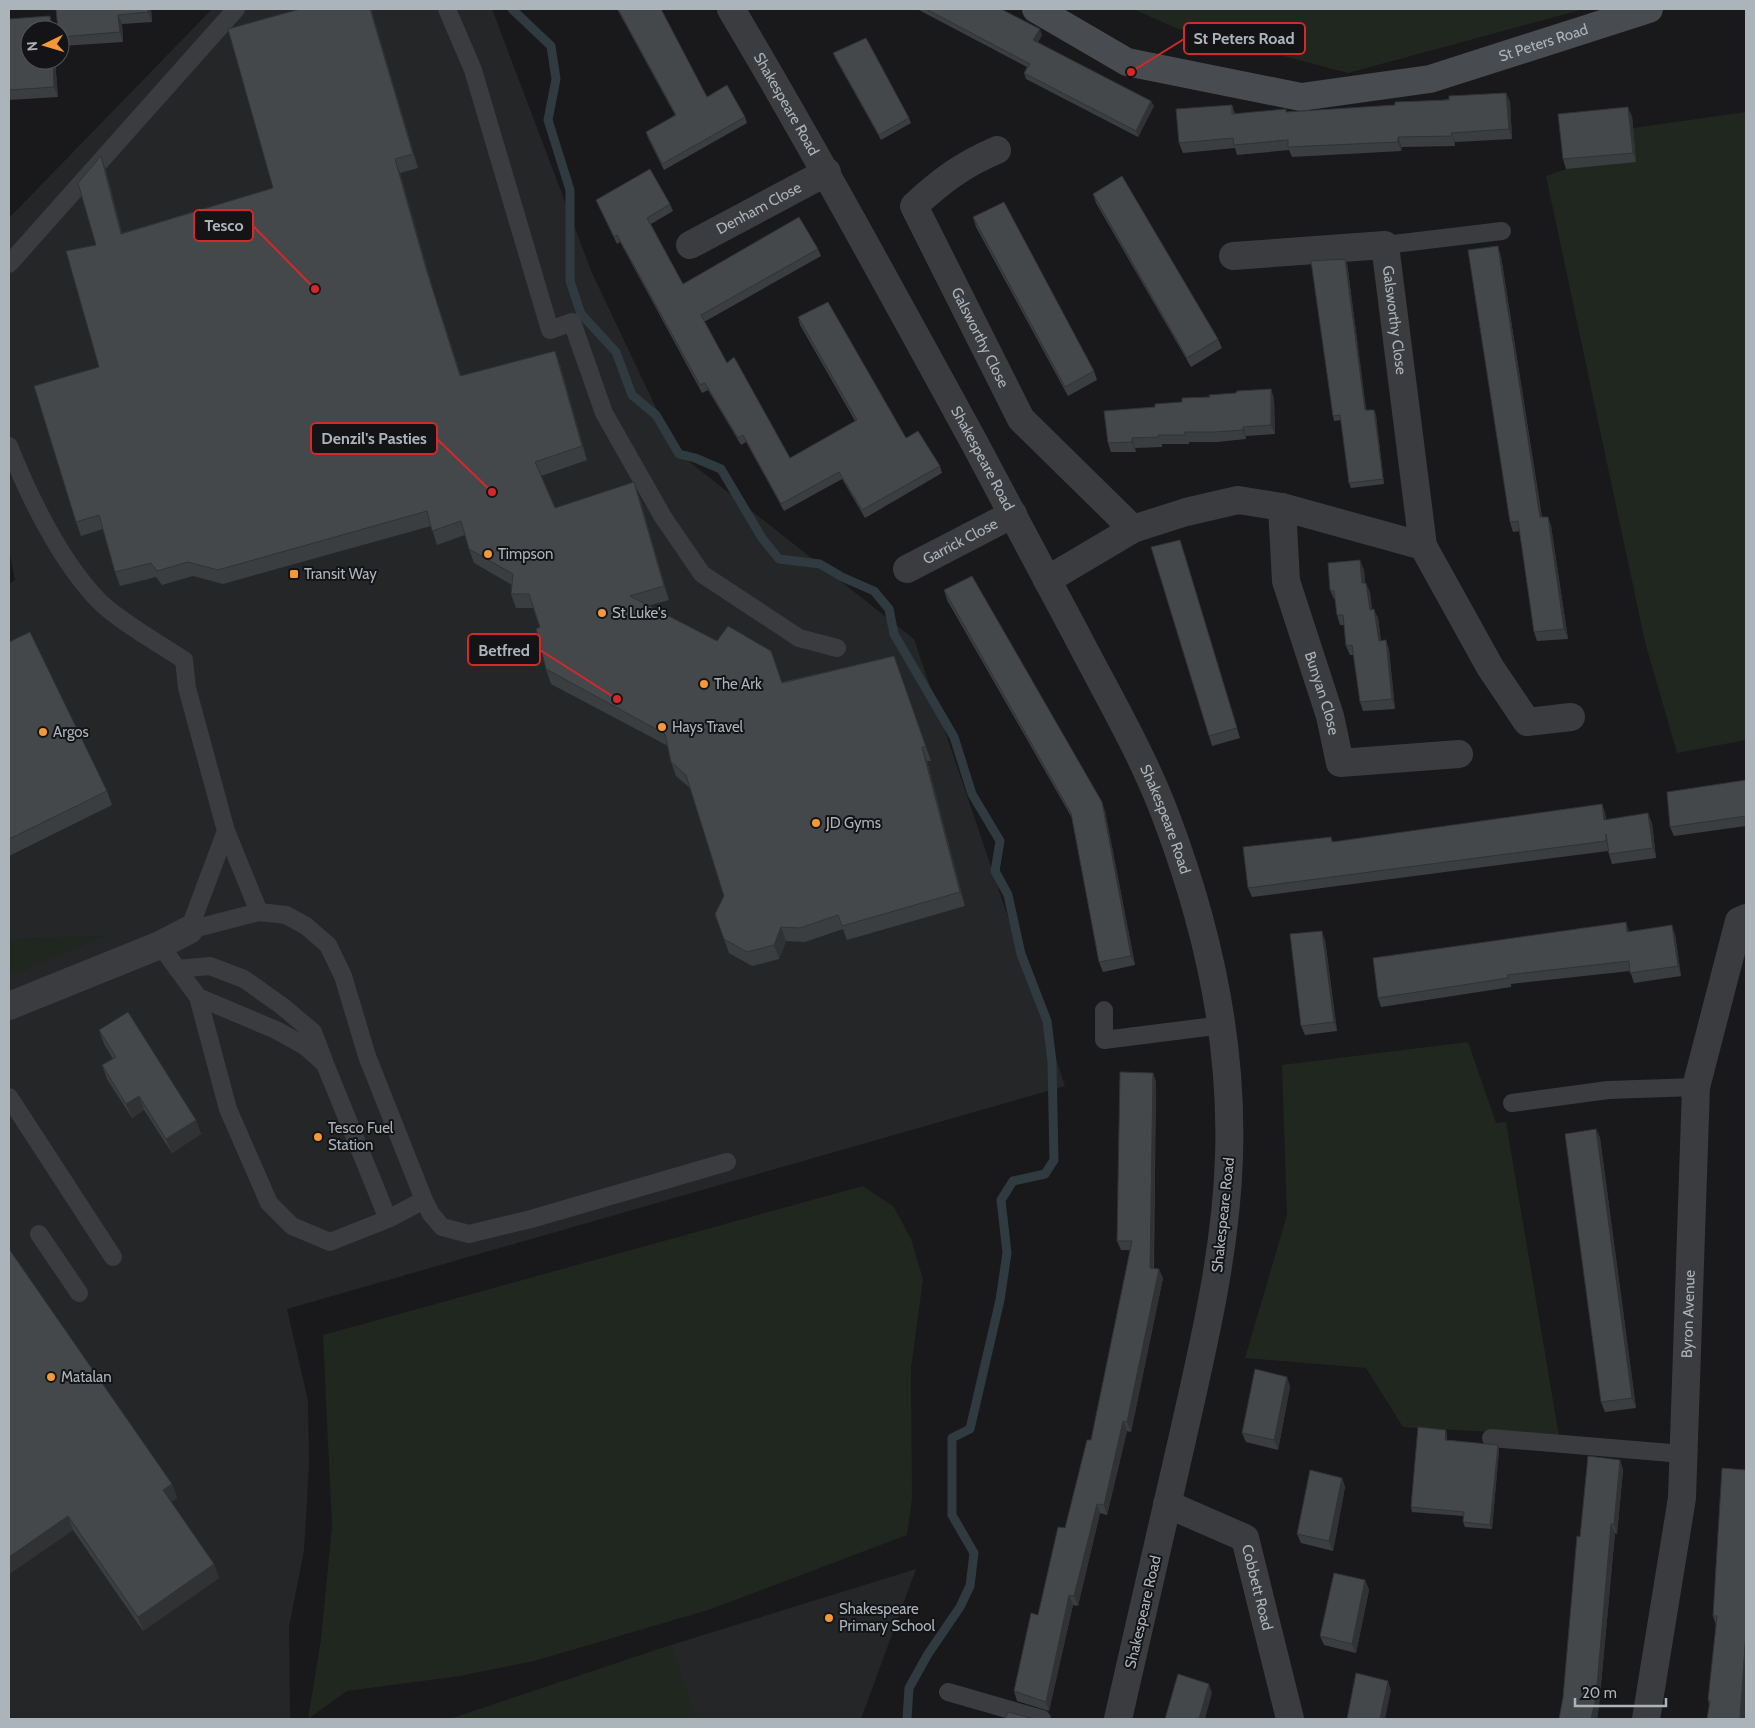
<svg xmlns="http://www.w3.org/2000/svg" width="1755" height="1728" viewBox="0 0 1755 1728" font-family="Cabin,sans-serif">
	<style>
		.built { fill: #252628 }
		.green { fill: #1f271f }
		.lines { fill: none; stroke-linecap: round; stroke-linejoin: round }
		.stream { stroke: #2f3b40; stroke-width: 9 }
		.lane { stroke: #3a3c40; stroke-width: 18 }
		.street { stroke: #3a3c40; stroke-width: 28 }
		.secondary { stroke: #484b50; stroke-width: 28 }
		.wall { fill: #3b3e40 }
		.shaded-wall { fill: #303234 }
		.building { fill: #45484b; stroke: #303234 }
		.poi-dot { fill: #f49838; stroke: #141416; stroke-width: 2 }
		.labels { text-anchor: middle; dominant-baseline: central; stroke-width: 4; stroke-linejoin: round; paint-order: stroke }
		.street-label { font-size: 15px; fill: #abb3bb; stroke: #141416 }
		.poi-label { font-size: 15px; fill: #abb3bb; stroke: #141416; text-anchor: start }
		.leader { fill: none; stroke: #d62828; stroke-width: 2 }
		.callout-dot { fill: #d62828; stroke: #141416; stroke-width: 2 }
		.callout { fill: #141416; stroke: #d62828; stroke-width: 2 }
		.callout-label { font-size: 16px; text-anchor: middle; font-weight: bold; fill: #abb3bb }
	</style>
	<rect width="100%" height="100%" fill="#19191b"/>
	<path class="built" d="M212,9H492L592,273L677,452L914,639L1065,1086L287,1309L308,1401L309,1465L304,1551L289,1627L290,1719H9V584L15,580L9,550V218Z
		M916,1569L861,1719H450L671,1645Z"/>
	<path class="green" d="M1133,9H1584L1348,73L1176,28Z
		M1746,112V740L1677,753L1645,642L1546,176L1566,169L1633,128Z
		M105,936L17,973H9V939Z
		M1468,1042L1496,1123L1506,1122L1559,1436L1403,1427L1366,1368L1245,1358L1287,1215L1282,1065Z
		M863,1186L894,1207L911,1239L923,1279L911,1368L912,1499L907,1535L708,1610L534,1661L460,1676L347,1691L308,1719L321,1639L332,1526L323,1335Z
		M671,1645L696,1719H450Z"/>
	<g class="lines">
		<path class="stream" d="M512,9L551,46L556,79L548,120L570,190V281L581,314L616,352L632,395L656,415L679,454L695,458L721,469L762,538L779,559L820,564L842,577L874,591L889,609L894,634L954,737L972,794L1000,841L995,871L1008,895L1021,954L1047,1021L1052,1062L1054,1160L1045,1174L1013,1181L1001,1200L1007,1253L1000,1300L970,1429L952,1438V1515L974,1553L970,1586L960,1607L928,1654L909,1688L907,1719"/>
		<path class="lane" d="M447,9L473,70L550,330L572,322L604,413L663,517L702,574L799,638L837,648
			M1385,245L1502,231
			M9,264L236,9
			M9,446C29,497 61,562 99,601C119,621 160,644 184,660L187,688L226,831L259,912
			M189,930L259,912L286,915L306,926L328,945L343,976L367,1056L424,1200L431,1214L442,1227L469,1234L531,1219L727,1162
			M189,930L226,831
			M160,945L198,997L228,1109L269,1203L292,1226L330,1242L388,1219L424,1200
			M177,969L210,966L244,979L282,1006L313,1032L324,1061
			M198,997L276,1030L305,1046L325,1064L388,1219
			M1104,1010V1040L1223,1025
			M9,1097L113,1257
			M1512,1103L1608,1090L1696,1087
			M39,1234L79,1293
			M1491,1438L1683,1454
			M948,1692L1042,1719"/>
		<g class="street">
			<path id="s1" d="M731,9C816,152 895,298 975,444C1009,507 1042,570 1075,632C1106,692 1141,751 1165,814C1207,924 1233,1040 1229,1157C1226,1253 1203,1347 1182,1440C1161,1533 1139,1626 1118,1719"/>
			<path id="s2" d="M997,150C962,165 941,181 914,206L1021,419L1133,529"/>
			<path id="s3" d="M690,245L827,172"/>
			<path id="s4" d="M1233,256L1385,245L1423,546L1490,667L1527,722L1571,717"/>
			<path id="s5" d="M1282,507L1286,581L1330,716L1340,763L1459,754"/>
			<path id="s6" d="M907,569L1013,514"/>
			<path d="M1047,580L1133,529L1186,512L1238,500L1282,507L1423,546"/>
			<path d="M9,1006L160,945L189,930"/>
			<path id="s7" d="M1167,1504L1245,1538L1290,1719"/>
			<path id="s8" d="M1646,1719L1682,1498L1696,1087L1739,921L1746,918"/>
		</g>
		<path class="secondary" id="s9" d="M1036,9L1127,62L1301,97L1430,79L1649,9"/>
	</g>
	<path class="wall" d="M56,9H151L152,22L122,24L123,42L62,46L60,41V30Z
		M300,9H341L342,10L345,9H371L418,168L400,173L432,286L461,376L560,365L587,460L541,476L555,508L639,496L669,600L648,606L782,682L894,656L931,761H927L965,906L847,940L843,929L805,942L786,941L779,959L752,966L729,953L715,914L724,896L691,789L676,776L671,762L668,746L551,684L546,669L540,627L533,608H516L511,594L512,585L474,563L469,549L465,535L437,545L431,526L223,584L193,576L162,585L156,577L120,586L115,572L103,529L81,536L76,522L99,367L96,245L101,156L106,171L122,233L273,188Z
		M617,9H661L707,97L745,117L747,123L664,170L648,138L646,132L675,115Z
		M917,9H1001L1042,35L1038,42L1154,106L1138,137L1026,79L1024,73L1027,67Z
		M9,19L53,25L30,60H55L58,97L9,100Z
		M833,53L909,118L911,123L881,140L835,58Z
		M1506,93L1510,102L1512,139L1455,142V146L1402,147L1401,151L1292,157L1289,150L1237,155L1235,148L1183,153L1179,143L1232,105L1235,114L1287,112L1395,105Z
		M1632,116L1636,162L1566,169L1563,159Z
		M1093,194L1218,339L1222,348L1191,367L1096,203Z
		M596,200L670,204L673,211L651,224L683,284L818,249L821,256L704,322L727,363L790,458L855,421L800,325L798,317L906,438L940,466L942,473L865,518L842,479L784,511L746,442L741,445L708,390L702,393L620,242L617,244L599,207Z
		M973,217L1094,371L1097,380L1068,396L976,227Z
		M1501,256L1542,517H1548L1551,526L1568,639L1537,641L1534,632L1520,531L1513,532L1510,522Z
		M1347,263L1366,410H1374L1376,415L1384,484L1351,488L1349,483L1341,420L1334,421L1333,416Z
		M1271,389L1274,399L1275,434L1246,436V439L1217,442H1189V444H1162V447L1135,448L1136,452H1111L1108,443L1155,407L1210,397Z
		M1183,549L1240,738L1212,746L1209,736Z
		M1364,570L1365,583L1370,592L1372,609L1378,618L1381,641L1386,640L1389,650L1395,709L1363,711L1360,702L1354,655H1350L1346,646L1344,625H1340L1337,615L1335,599H1334L1330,590Z
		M944,590L1105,811L1135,965L1103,972L1099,962L1072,818L947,600Z
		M9,642L107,791L112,805L9,856Z
		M1746,780V826L1674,836L1670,827Z
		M1602,804L1605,813L1606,820L1652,823L1656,858L1612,864L1608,851L1252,897L1248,888L1331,837L1333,842Z
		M1629,931L1675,934L1681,976L1634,983L1630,971L1511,984V987L1381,1007L1378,998Z
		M1325,940L1337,1031L1305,1035L1301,1026Z
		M99,1030L196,1120L201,1134L172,1153L144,1110L132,1118L107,1079L102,1065L113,1059L104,1044Z
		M1153,1073L1156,1082L1154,1268L1163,1278L1131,1432L1127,1431L1107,1515L1100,1513L1078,1606L1073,1605L1049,1711L1017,1701L1014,1691L1065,1528L1091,1440L1130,1250H1121L1117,1241Z
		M1596,1129L1600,1138L1636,1408L1605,1412L1601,1402Z
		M9,1249L172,1484L177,1498L171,1502L214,1564L219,1578L143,1631L73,1530L9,1574Z
		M1287,1377L1290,1387L1278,1450L1246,1442L1242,1433Z
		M1447,1435V1440L1498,1445L1499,1450L1492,1529L1465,1527L1463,1522V1516L1412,1512L1411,1507Z
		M1620,1460L1623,1470L1617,1534L1615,1533L1599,1706L1597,1719H1559L1563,1698L1580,1537Z
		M1746,1470V1695L1745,1719H1707L1709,1705L1708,1700L1716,1625L1713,1616Z
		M1342,1478L1345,1487L1333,1551L1301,1543L1297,1534Z
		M1365,1580L1369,1590L1356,1653L1324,1645L1320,1636Z"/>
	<path class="shaded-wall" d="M148,9H151L152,22L148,12Z
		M370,9L373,17L418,168L413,154Z
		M118,15L122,24L123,42L120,32Z
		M50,16L53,25V30H51Z
		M1040,29L1042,35L1036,46L1033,40Z
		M53,60H55L58,97L54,87Z
		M1506,93L1510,102L1512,139L1509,129Z
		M1151,101L1154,106L1138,137L1136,131Z
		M1628,107L1632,116L1636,162L1633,153Z
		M1451,133L1455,142V146L1452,136Z
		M1398,137L1402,147L1401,151L1398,142Z
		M101,156L106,171L126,248L121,234Z
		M395,159L400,173L432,286L465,390L427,272Z
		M1498,246L1501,256L1543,527L1540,517Z
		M1345,259L1347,263L1367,415L1365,410Z
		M555,351L560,365L587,460L582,446Z
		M1271,389L1274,399L1275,434L1271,425Z
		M1374,410L1376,415L1384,484L1383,479Z
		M1243,427L1246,436V439L1243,430Z
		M1132,438L1135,448L1136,452L1132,442Z
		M634,482L639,496L669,600L664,586Z
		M1548,517L1551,526L1568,639L1564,629Z
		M1180,540L1183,549L1240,738L1237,728Z
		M1360,560L1364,570L1366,592L1362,583Z
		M1366,583L1370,592L1373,619L1370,610Z
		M1374,609L1378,618L1382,650L1379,641Z
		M1386,640L1389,650L1395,709L1392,699Z
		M922,747L927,761L965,906L960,892Z
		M1102,802L1105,811L1135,965L1131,956Z
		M1602,804L1605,813L1607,829L1604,820Z
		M1648,813L1652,823L1656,858L1653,848Z
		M1626,922L1629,931L1627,932Z
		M1672,925L1675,934L1681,976L1678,966Z
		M781,927L786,941L779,959L774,945Z
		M1322,931L1325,940L1337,1031L1334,1022Z
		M1153,1073L1156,1082L1153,1277L1150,1268Z
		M139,1096L144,1110L132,1118L126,1104Z
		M196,1120L201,1134L172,1153L166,1139Z
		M1596,1129L1600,1138L1636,1408L1632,1398Z
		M1159,1269L1163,1278L1131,1432L1127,1422Z
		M1287,1377L1290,1387L1278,1450L1274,1440Z
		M1123,1421L1127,1431L1107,1515L1104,1505Z
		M1446,1430L1447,1435L1446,1445L1445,1440Z
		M1498,1445L1499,1450L1492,1529L1490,1525Z
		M1620,1460L1623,1470L1617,1534L1614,1524Z
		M1342,1478L1345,1487L1333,1551L1329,1541Z
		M172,1484L177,1498L168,1504L163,1490Z
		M1097,1504L1100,1513L1078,1606L1074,1596Z
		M68,1516L73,1530L9,1574V1557Z
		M1611,1524L1615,1533L1599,1706L1597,1719H1591Z
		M214,1564L219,1578L143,1631L138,1617Z
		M1365,1580L1369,1590L1356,1653L1352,1644Z
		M1069,1595L1073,1605L1049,1711L1046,1702Z
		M1746,1630V1695L1745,1719H1740Z
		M1388,1681L1391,1690L1385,1719H1380Z
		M1209,1684L1212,1693L1205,1719H1199Z"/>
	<path class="building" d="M56,9H148V12L118,15L120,32L60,37V30H58Z
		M300,9H341V10L345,9H370L413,154L395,159L427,272L460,376L555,351L582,446L535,462L555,508L634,482L664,586L630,596L717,641L728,626L771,651L782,683L894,656L926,747H922L960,892L842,926L838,915L800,928L781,927L774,945L747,952L724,939L715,914L724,896L686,775L671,762L665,734L546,669L536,629L540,627L529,594H511L513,574L469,549L461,521L432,531L427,511L218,570L188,562L157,571L151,563L115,572L99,515L76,522L34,386L99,367L66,251L96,245L78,183L101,156L121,234L273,188L228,29Z
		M618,9H661L707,97L727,85L745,117L662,164L646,132L676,115Z
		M926,9H1001L1040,29L1033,40L1151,101L1136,131L1024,73L1030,64Z
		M50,16L51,30H30V60H53L54,87L9,90V19Z
		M866,38L909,118L879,135L833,53Z
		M1506,93L1509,129L1451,133L1452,136L1398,137V142L1288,147V140L1234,145L1233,138L1179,143L1176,109L1232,105V114L1286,109V112L1395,105V102L1449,100V96Z
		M1628,107L1633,153L1563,159L1558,114Z
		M650,169L670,204L647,218L683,284L799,217L818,249L701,315L727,363L734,357L790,458L857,420L798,317L828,302L906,438L918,431L940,466L862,510L839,472L781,504L743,435L738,438L705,383L700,385L617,235L614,237L596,200Z
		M1122,176L1218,339L1187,358L1093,194Z
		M1004,202L1094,371L1065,387L973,217Z
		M1498,246L1540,517H1548L1564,629L1534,632L1518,521L1510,522L1468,250Z
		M1345,259L1365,410H1374L1383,479L1349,483L1340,415L1333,416L1311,261Z
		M1271,389V425L1243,427V430L1214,432H1185V435H1158L1159,437L1132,438V442L1108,443L1104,411L1155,407V404L1182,402V398L1210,397L1209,395L1236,393L1237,391Z
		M1180,540L1237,728L1209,736L1151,547Z
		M1360,560L1362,583H1366L1370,610L1374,609L1379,641L1386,640L1392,699L1360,702L1352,645L1346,646L1343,615H1337L1334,591L1330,590L1328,563Z
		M972,576L1102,802L1131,956L1099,962L1071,813L944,590Z
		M30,632L107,791L9,839V642Z
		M1746,780V816L1670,827L1667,792Z
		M1602,804L1604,820L1648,813L1653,848L1609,854L1606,834V841L1248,888L1243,847L1331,837L1332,842Z
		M1626,922L1627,932L1672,925L1678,966L1630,973L1629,961L1507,975L1508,978L1378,998L1373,958Z
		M1322,931L1334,1022L1301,1026L1290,934Z
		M128,1012L196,1120L166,1139L139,1096L126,1104L102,1065L116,1057L99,1030Z
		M1120,1072L1153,1073L1150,1268L1159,1269L1127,1422L1123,1421L1104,1505L1097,1504L1074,1596L1069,1595L1046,1702L1014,1691L1031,1613L1038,1615L1058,1527L1065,1528L1087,1440H1091L1132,1241H1117Z
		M1596,1129L1632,1398L1601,1402L1565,1134Z
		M9,1249L172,1484L163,1490L214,1564L138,1617L68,1516L9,1557Z
		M1255,1369L1287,1377L1274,1440L1242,1433Z
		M1418,1427L1446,1430L1445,1440L1498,1445L1490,1525L1463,1522L1464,1512L1411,1507Z
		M1588,1456L1620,1460L1614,1524H1611L1596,1697L1591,1719H1559L1563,1698L1577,1536L1580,1537Z
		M1722,1468L1746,1470V1630L1740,1719H1707L1710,1701L1708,1700L1717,1616H1713Z
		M1310,1470L1342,1478L1329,1541L1297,1534Z
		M1334,1573L1365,1580L1352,1644L1320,1636Z
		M1356,1673L1388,1681L1380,1719H1347Z
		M1178,1674L1209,1684L1199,1719H1165Z
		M1008,1712L1034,1719H1005Z"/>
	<g class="poi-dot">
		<circle cx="488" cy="554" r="5"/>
		<rect x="289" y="569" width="10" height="10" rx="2.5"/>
		<circle cx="602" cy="613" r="5"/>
		<circle cx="704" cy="684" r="5"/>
		<circle cx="662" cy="727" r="5"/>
		<circle cx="43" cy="732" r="5"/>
		<circle cx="816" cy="823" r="5"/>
		<circle cx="318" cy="1137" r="5"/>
		<circle cx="51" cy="1377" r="5"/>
		<circle cx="829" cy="1618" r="5"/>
	</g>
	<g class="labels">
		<g class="street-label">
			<text stroke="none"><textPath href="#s9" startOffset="532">St Peters Road</textPath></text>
			<text stroke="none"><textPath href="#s1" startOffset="110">Shakespeare Road</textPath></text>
			<text stroke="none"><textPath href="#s3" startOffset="78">Denham Close</textPath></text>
			<text stroke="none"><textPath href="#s4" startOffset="228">Galsworthy Close</textPath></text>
			<text stroke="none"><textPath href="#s2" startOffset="248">Galsworthy Close</textPath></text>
			<text stroke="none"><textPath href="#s1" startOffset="515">Shakespeare Road</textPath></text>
			<text stroke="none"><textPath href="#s6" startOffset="60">Garrick Close</textPath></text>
			<text stroke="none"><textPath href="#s5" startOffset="192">Bunyan Close</textPath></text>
			<text stroke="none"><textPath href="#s1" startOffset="920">Shakespeare Road</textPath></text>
			<text transform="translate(1223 1215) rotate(-84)">Shakespeare Road</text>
			<text stroke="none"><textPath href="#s8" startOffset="408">Byron Avenue</textPath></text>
			<text stroke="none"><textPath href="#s7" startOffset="136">Cobbett Road</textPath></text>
			<text transform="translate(1143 1612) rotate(-77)">Shakespeare Road</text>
		</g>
		<g class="poi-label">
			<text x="498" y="554">Timpson</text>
			<text x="304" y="574">Transit Way</text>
			<text x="612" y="613">St Luke's</text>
			<text x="714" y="684">The Ark</text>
			<text x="672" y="727">Hays Travel</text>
			<text x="53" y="732">Argos</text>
			<text x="826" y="823">JD Gyms</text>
			<text x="328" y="1128">Tesco Fuel<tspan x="328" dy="17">Station</tspan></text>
			<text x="61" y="1377">Matalan</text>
			<text x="839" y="1609">Shakespeare<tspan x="839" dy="17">Primary School</tspan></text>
		</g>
	</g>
	<path class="leader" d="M1131 72L1184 39M315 289L253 226M492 492L437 439M617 699L540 650"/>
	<g class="callout-dot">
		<circle cx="1131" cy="72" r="5"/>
		<circle cx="315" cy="289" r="5"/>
		<circle cx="492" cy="492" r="5"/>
		<circle cx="617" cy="699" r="5"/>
	</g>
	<g class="callout">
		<rect x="1184" y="23" width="121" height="31" rx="5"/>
		<rect x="194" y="210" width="59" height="31" rx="5"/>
		<rect x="311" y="423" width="126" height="31" rx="5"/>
		<rect x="468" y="634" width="72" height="31" rx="5"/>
	</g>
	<g class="callout-label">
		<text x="1244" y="44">St Peters Road</text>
		<text x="224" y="231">Tesco</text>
		<text x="374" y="444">Denzil's Pasties</text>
		<text x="504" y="656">Betfred</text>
	</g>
	<rect width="1755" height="1728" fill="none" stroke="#abb3bb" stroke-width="20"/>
	<g transform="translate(45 45) rotate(265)"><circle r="24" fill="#141416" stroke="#505458"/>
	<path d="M0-4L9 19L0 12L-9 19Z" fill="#f49838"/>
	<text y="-8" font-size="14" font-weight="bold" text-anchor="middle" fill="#abb3bb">N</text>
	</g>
	<path d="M1575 1698v8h91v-8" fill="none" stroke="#abb3bb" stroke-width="2.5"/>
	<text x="1582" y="1698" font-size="15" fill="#abb3bb" stroke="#141416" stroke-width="4" paint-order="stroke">20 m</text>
</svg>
